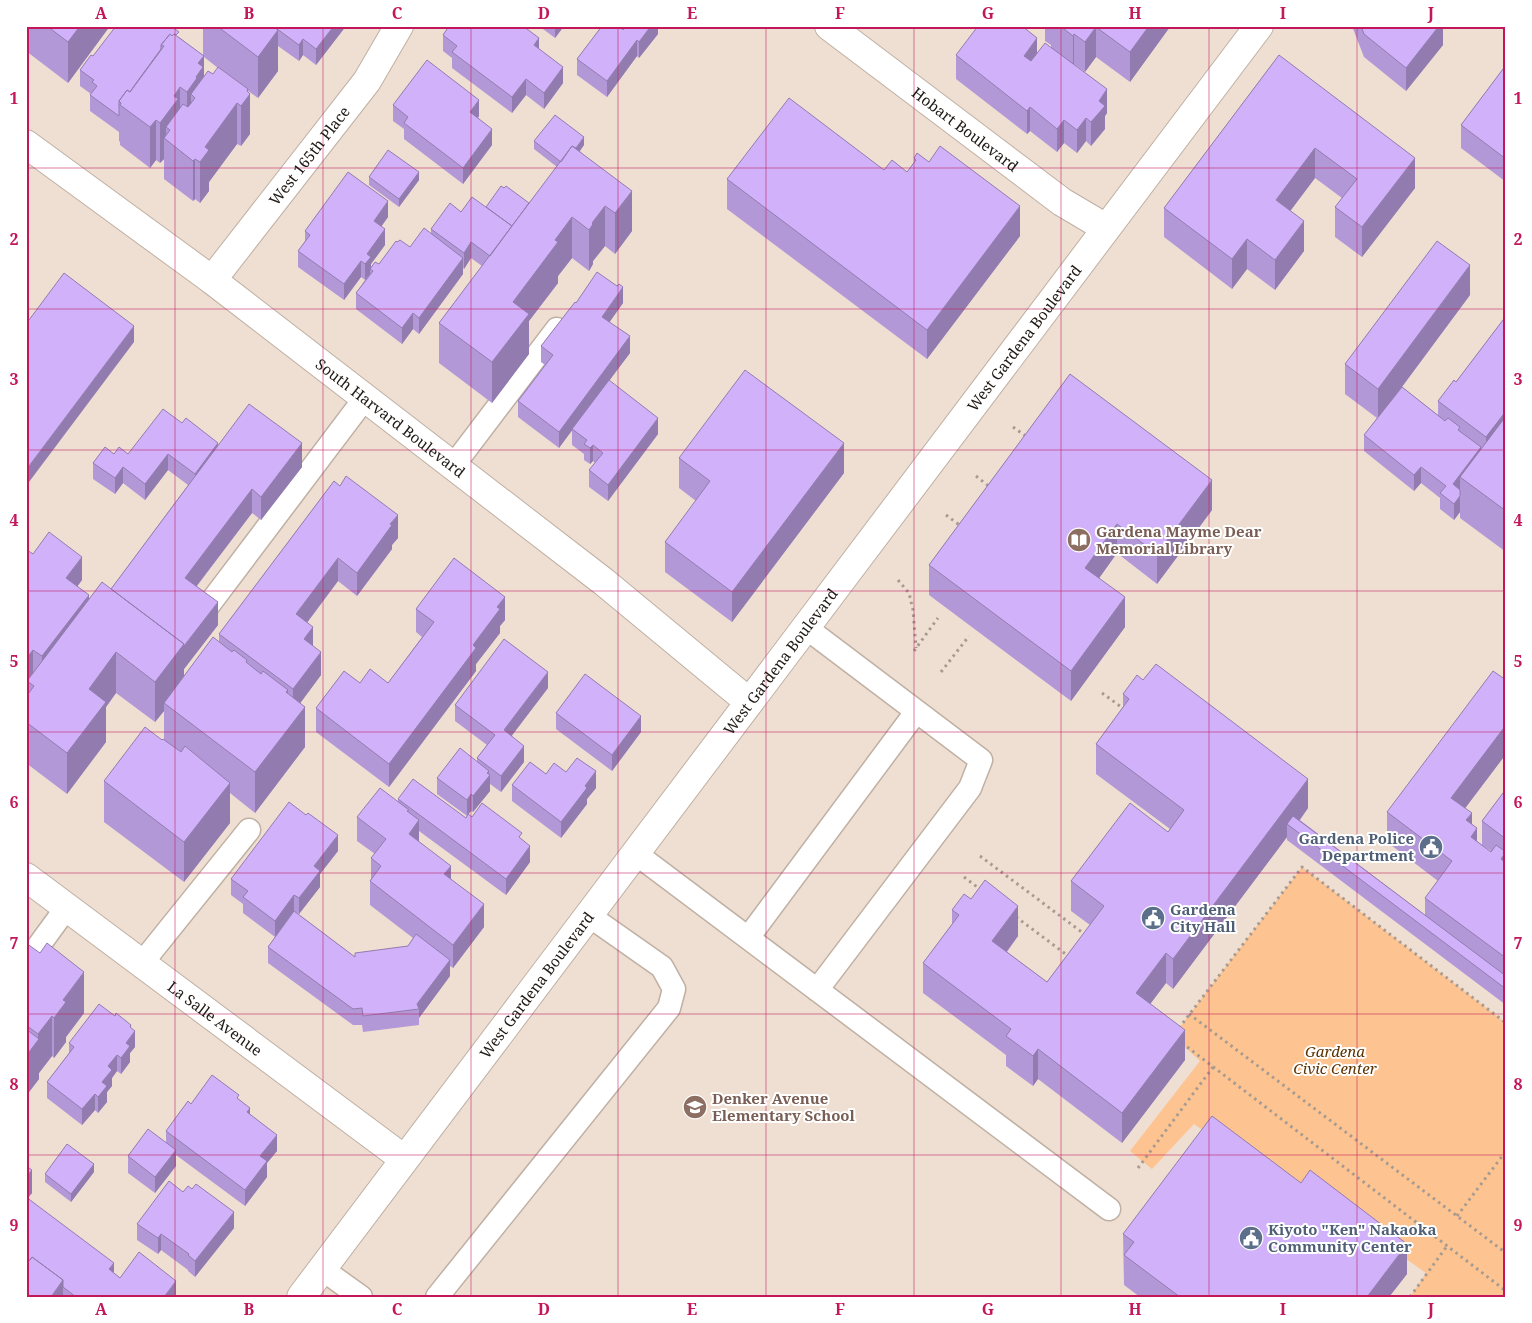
<svg xmlns="http://www.w3.org/2000/svg" width="1532" height="1323" viewBox="0 0 1532 1323" font-family="'Noto Serif',serif">
	<style>
		.green { fill: #fdc390 }
		.lines { fill: none; stroke-linecap: round; stroke-linejoin: round }
		.service-casing { stroke: #bfb0a3; stroke-width: 25 }
		.minor-casing { stroke: #bfb0a3; stroke-width: 30 }
		.secondary-casing { stroke: #bfb0a3; stroke-width: 30 }
		.path { stroke: #a79b91; stroke-width: 3; stroke-dasharray: 2.5 4; stroke-linecap: butt }
		.service { stroke: #fff; stroke-width: 22 }
		.minor { stroke: #fff; stroke-width: 28 }
		.secondary { stroke: #fff; stroke-width: 28 }
		.wall { fill: #b398d7; fill-rule: evenodd }
		.shaded-wall { fill: #927caf }
		.building { fill: #d0b1fa; stroke: #927caf }
		.grid { fill: none; stroke: #c2185b; stroke-width: 1; stroke-opacity: 0.55 }
		.labels { text-anchor: middle; dominant-baseline: central; stroke-width: 4; stroke-linejoin: round; paint-order: stroke }
		.street-label { font-size: 15px; fill: #1f1915; stroke: #fff }
		.education-label { font-size: 15px; font-weight: bold; fill: #785e54; stroke: #fff; text-anchor: start }
		.service-label { font-size: 15px; font-weight: bold; fill: #4e5e75; stroke: #fff; text-anchor: start }
		.park-label { font-size: 15px; font-style: italic; fill: #5c3303; stroke: #fff }
		.neatline { fill: none; stroke: #c2185b; stroke-width: 2 }
		.grid-label { font-size: 16px; text-anchor: middle; font-weight: bold; fill: #c2185b }
	</style>
	<rect width="100%" height="100%" fill="#efdfd2"/>
	<path class="green" d="M1302,867L1506,1023V1297H1410L1426,1273L1308,1189L1298,1198L1194,1124L1152,1169L1130,1151L1200,1061L1173,1036Z"/>
	<g class="lines">
		<g class="service-casing">
			<path id="service" d="M453,466L557,329
				M208,606L365,398
				M805,627L981,760L970,788L817,990
				M635,853L1109,1209
				M748,938L916,712
				M26,963L67,907
				M142,963L249,830
				M322,1269L361,1297
				M437,1297L669,1008L674,989L662,967L588,915"/>
		</g>
		<g class="minor-casing">
			<g id="minor">
				<path id="s1" d="M829,26L1062,202L1106,228"/>
				<path id="s2" d="M26,144L212,280L604,582L749,702"/>
				<path id="s3" d="M212,280L367,81L399,26"/>
				<path id="s4" d="M26,877L404,1159"/>
			</g>
		</g>
		<g class="secondary-casing">
			<g id="secondary">
				<path id="s5" d="M301,1297L1259,26"/>
			</g>
		</g>
		<path class="path" d="M1013,427L1027,437
			M976,476L991,488
			M946,515L962,527
			M898,580L909,593L913,610L916,648
			M914,651L938,618
			M941,672L969,636
			M1102,693L1124,709
			M980,856L1087,936
			M964,877L981,890
			M1016,917L1071,958
			M1189,1014L1506,1253
			M1179,1028L1302,867L1506,1023
			M1182,1043L1506,1291
			M1138,1168L1213,1067
			M1457,1216L1506,1151
			M1410,1297L1447,1246"/>
		<use href="#service" class="service"/>
		<use href="#minor" class="minor"/>
		<use href="#secondary" class="secondary"/>
	</g>
	<path class="wall" d="M26,26H110L68,83L26,51Z
		M203,26H346L316,65L303,55L299,61L278,46V71L258,98L248,91L250,134L241,146L237,144L209,182V191L200,203L195,199L193,201L164,179V159L160,163L156,160L150,168L120,145V142L119,141V132L90,111V95L91,94L80,86V70L93,56L179,37L203,56ZM204,57L218,68L213,74L204,77Z
		M539,26H564L555,38Z
		M602,26H658V34L639,58L637,56L607,97L577,75V59Z
		M1045,26H1170L1130,82L1096,57L1085,72L1074,64L1107,113L1105,116V129L1091,146L1086,141L1077,153L1064,143L1057,152L1030,131L1027,134L956,79V55L1037,53L1051,47V45L1045,41Z
		M1352,26H1443V45L1406,91L1364,57Z
		M443,35L539,49L563,83L544,109L526,95L512,113L452,68V58L443,51Z
		M1279,55L1415,188L1362,257L1335,237V207L1342,198L1315,178L1290,211L1304,251L1275,290L1247,269L1232,289L1164,237V208Z
		M1506,65V182L1461,148V125Z
		M393,105L479,116L478,118L492,145L463,184L404,139V129L393,121Z
		M534,141L584,145L580,151L632,231L615,254L605,246L593,261V264L589,271L572,258L558,276V283L529,321V354L492,403L439,363V323L482,266L471,258L464,269L463,268V274L419,334L413,329L402,344L356,309V293L365,280L361,277L344,300L298,267V251L305,241V231L388,217L381,226L385,245L371,264V267L379,264L397,242L410,247L431,234V229L461,212L486,207L529,203L557,167L534,149Z
		M914,158L1020,236L927,359L727,209V179L884,170L907,172L914,163Z
		M369,177L419,180L399,207L369,185Z
		M1470,295L1402,387L1438,415V401L1456,382L1506,316V552L1460,518V512L1454,520L1440,509V498L1421,483L1414,491L1364,451V435L1377,418L1345,394V364Z
		M576,303H623L609,322L630,353L609,380L658,434L608,501L589,487V470L595,463L593,461L590,464L584,460V454L572,445V429L559,448L518,417V401L545,365L541,362V346Z
		M1070,374L1212,510L1157,584L1117,553L1099,578L1125,627L1071,701L929,595V565Z
		M182,423L218,445L302,467L261,520L252,513L197,586L218,625L184,669V676L219,642V634L334,481L398,538L392,545V549L357,596L338,581L307,623L321,675L300,703L305,747L255,813L230,793V823L184,882L104,822V781L164,739V711L155,722L116,693L106,707V742L67,794L26,763V697L27,696V682L26,683V551L82,580L77,587L89,600L111,589L188,485L168,470L145,500L123,483L115,494L93,479V463L114,454H128Z
		M679,458L844,473L732,622L665,572V542L696,501L679,488Z
		M416,609L505,620L500,626V633L476,664V671L389,787L316,732V708L360,683H388L422,637L416,632Z
		M1506,680V754L1465,808L1472,824L1477,841L1491,852V851L1482,845V821L1506,789V1005L1287,840V837L1173,989L1166,983L1150,1004L1185,1060L1122,1143L1038,1079L1033,1086L1006,1066V1055L923,993V963L952,924V910L1018,936L1007,952L1047,982L1090,925L1071,911V881L1168,832L1170,829L1096,774V744L1123,707V694L1308,808L1300,820L1425,915V898L1438,881L1387,842V812Z
		M548,688L511,736L524,762L501,792L490,784V791L473,812L471,811L468,814L472,817L522,840L530,862L506,895L419,831V842L451,879L484,927L453,968L450,966V976L419,1018V1025L363,1032L362,1025H353L268,963V947L275,937L243,913V904L231,895V879L338,851L320,874V887L299,914L294,911L355,957L408,946L413,938L370,905V881L371,879V858L375,854L357,841V817L398,801V799L466,818L467,816L437,794V778L477,762V758L487,745L455,721V705Z
		M556,713L641,732L612,771L556,729Z
		M566,772L596,788L587,799V804L561,838L512,801V785L546,774Z
		M26,943L84,1013L66,1037V1042L54,1058L52,1056L39,1073V1079L26,1096Z
		M131,1029L135,1047L130,1053V1062L121,1074L117,1071L112,1078V1086L107,1092V1102L98,1113L95,1110L82,1125L47,1098V1082L69,1053V1043Z
		M239,1099L277,1151L267,1163V1177L245,1206L176,1155V1166L155,1193L128,1173V1156L166,1143V1131L191,1104Z
		M26,1166L32,1193L28,1198L120,1278L176,1297H26Z
		M94,1172L71,1202L45,1182V1174Z
		M137,1224L234,1228L195,1277L188,1271V1270L161,1250L158,1254L137,1240Z
		M1123,1234L1407,1274L1389,1297H1140L1124,1285Z"/>
	<path class="shaded-wall" d="M80,26H110L68,83V42Z
		M334,26H346L316,65V49Z
		M555,26H564L555,38Z
		M651,26H658V34L639,58V42Z
		M1149,26H1170V27L1130,82V52Z
		M1439,26H1443V45L1406,91V68Z
		M1096,27V57L1085,72V42Z
		M278,30V71L258,98V57Z
		M1074,34V64L1073,66V36Z
		M539,38V54L534,45Z
		M1037,38V61L1024,79V56Z
		M303,39V55L299,61V45Z
		M637,40V56L607,97V81Z
		M204,56V97L195,98L191,94V127L187,132V92L198,63Z
		M563,67V83L544,109V93Z
		M526,79V95L512,113V97Z
		M180,87V128L170,130L166,127V140L164,138V159L160,163V123L174,96Z
		M248,89V96L250,94V134L241,146V106Z
		M1107,89V113L1105,116V129L1091,146V122L1099,101Z
		M479,100V116L470,128V112Z
		M237,103V144L209,182V191L200,203V162L205,147Z
		M1030,107V131L1027,134V111Z
		M1086,118V141L1077,153V130Z
		M156,120V160L150,168V127Z
		M1064,120V143L1057,152V129Z
		M492,129V145L463,184V168Z
		M584,137V145L564,172V164Z
		M1315,148V178L1276,230V200Z
		M1415,158V188L1362,257V227Z
		M195,159V199L193,201V161Z
		M419,172V180L399,207V199Z
		M632,191V231L615,254V213Z
		M388,201V217L374,237V221Z
		M605,206V246L593,261V264L589,271V230L592,223Z
		M1020,206V236L927,359V330Z
		M572,217V258L558,276V283L529,321V354L492,403V362L513,302L555,240Z
		M1304,221V251L1275,290V260Z
		M385,229V245L371,264V270L370,269V274L365,280V264L367,254Z
		M1247,239V269L1232,289V259Z
		M471,242V258L464,269V253Z
		M463,258V274L419,334V318Z
		M361,261V277L344,300V284Z
		M1470,265V295L1378,419V389Z
		M623,287V303L602,333V317Z
		M413,313V329L402,344V328Z
		M134,326V342L26,486V470Z
		M630,336V353L559,448V432Z
		M1506,411V434L1486,460V437Z
		M658,418V434L608,501V485Z
		M218,443V459L195,490V474Z
		M302,443V467L261,520V497Z
		M844,443V473L732,622V592Z
		M593,445V461L590,464V448Z
		M1481,447V463L1460,477V490L1453,484Z
		M168,454V470L145,500V484Z
		M123,467V483L115,494V478Z
		M1421,467V483L1414,491V475Z
		M1212,480V510L1157,584V554Z
		M252,489V513L185,601V578Z
		M1460,496V512L1454,520V504Z
		M398,515V538L392,545V549L357,596V573L390,524Z
		M1117,524V553L1085,598V568Z
		M82,557V580L66,601V578Z
		M338,558V581L296,637V614Z
		M89,595V618L42,680V656Z
		M505,597V620L500,626V633L476,664V671L389,787V764L473,645L497,607Z
		M1125,597V627L1071,701V671Z
		M218,602V625L184,669V646Z
		M313,627V650L304,639Z
		M184,644V684L164,703V711L155,722V682Z
		M33,650V673L26,683V659Z
		M116,652V693L106,707V742L67,794V753L89,689Z
		M321,652V675L293,713V689Z
		M548,672V688L504,746V730Z
		M288,690V729L305,707V747L255,813V772L286,692Z
		M641,716V732L612,771V755Z
		M1506,725V754L1451,827V798Z
		M524,746V762L501,792V776Z
		M489,771V776L490,775V791L473,812V796Z
		M596,771V788L587,799V804L561,838V822L585,786Z
		M1308,779V808L1293,829L1287,824V837L1173,989V959Z
		M230,783V823L184,882V842Z
		M471,794V811L467,816V800Z
		M1472,813V835L1477,828V858L1466,820Z
		M419,820V843L409,834Z
		M338,835V851L320,874V887L299,914V898L314,866Z
		M530,846V862L506,895V879Z
		M1506,852V882L1501,859Z
		M451,866V889L444,874Z
		M294,895V911L275,937V921Z
		M484,904V927L453,968V945Z
		M1018,906V936L992,971V941Z
		M1166,953V983L1136,1023V993Z
		M450,960V976L419,1018V1009L417,1004Z
		M84,972V1013L66,1037V1042L54,1058V1018L63,1000Z
		M52,1016V1056L39,1073V1079L26,1096V1056L38,1040V1034Z
		M131,1025V1035L135,1031V1047L130,1053V1062L121,1074V1058L130,1027Z
		M1185,1030V1060L1122,1143V1113Z
		M1038,1049V1079L1033,1086V1056Z
		M117,1055V1071L112,1078V1086L107,1092V1102L98,1113V1097L102,1082L108,1066Z
		M95,1094V1110L82,1125V1109Z
		M250,1108V1124L247,1112Z
		M277,1135V1151L267,1163V1177L245,1206V1190L260,1156Z
		M176,1150V1166L155,1193V1177Z
		M94,1164V1172L71,1202V1194Z
		M32,1170V1193L26,1200V1177Z
		M234,1212V1228L195,1277V1261Z
		M161,1234V1250L158,1254V1238Z
		M1407,1244V1274L1389,1297H1367Z
		M114,1263V1286L109,1269Z
		M63,1280V1297H51Z
		M176,1281V1297H164Z"/>
	<path class="building" d="M47,26H80L68,42Z
		M116,26H171L179,32L176,35L174,34L172,36L170,34L161,45V49L134,86L130,92L127,90L119,101V116L90,95L97,86L92,82L94,80L80,70L91,55L93,56Z
		M217,26H272L278,30L258,57Z
		M273,26H334L316,49L303,39L299,45Z
		M449,26H523L539,38L534,45L563,67L544,93L526,79L512,97L452,52L457,46L443,35Z
		M602,26H619L623,30L624,27L623,26H651L639,42L637,40L607,81L577,59Z
		M978,26H1022L1037,38L1024,56L1031,61L1045,43L1107,89L1099,101L1105,106L1091,122L1086,118L1077,130L1064,120L1057,129L1030,107L1027,111L956,55Z
		M1060,26H1149L1130,52L1096,27L1085,42L1074,34L1073,36Z
		M1361,26H1439L1406,68L1364,34Z
		M170,34L172,36L174,34L204,56L198,63L203,67L196,77L197,78L187,92L180,87L174,96L178,99L160,123L156,120L150,127L120,105L121,103L119,101L127,90L130,92L164,46L161,45Z
		M1279,55L1415,158L1362,227L1335,207L1357,179L1315,148L1276,200L1304,221L1275,260L1247,239L1232,259L1164,208Z
		M427,60L479,100L470,112L492,129L463,168L404,123L408,117L393,105Z
		M1506,65V159L1461,125Z
		M218,67L248,89L247,91L250,94L241,106L237,103L205,147L209,150L200,162L195,159L193,161L164,138L170,130L166,127L183,104L188,107L195,98L191,94L208,71L213,74Z
		M789,98L884,170L892,160L907,172L916,160L914,158L917,153L929,162L940,146L1020,206L927,330L727,179Z
		M555,115L584,137L576,148L572,146L561,162L534,141Z
		M572,146L632,191L615,213L605,206L592,223L593,224L589,230L572,217L555,240L558,242L513,302L529,314L492,362L439,323Z
		M388,150L419,172L399,199L369,177Z
		M348,172L388,201L374,221L385,229L367,254L371,257L365,264L361,261L344,284L298,251L310,235L305,231Z
		M501,186L504,188L506,186L529,203L512,226L486,207Z
		M472,197L512,226L490,256L471,242L464,253L431,229L450,203L461,212Z
		M424,228L463,258L419,318L413,313L402,328L356,293L373,271L370,269L375,262L379,264L396,241L397,242L400,240L410,247Z
		M1437,241L1470,265L1378,389L1345,364Z
		M597,272L617,286L619,284L623,287L602,317L630,336L559,432L518,401L553,355L541,346L575,302L576,303Z
		M64,273L134,326L26,470V324Z
		M1506,316V411L1486,437L1438,401L1454,380L1456,382Z
		M745,370L844,443L732,592L665,542L710,481L679,458Z
		M1070,374L1212,480L1157,554L1117,524L1085,568L1125,597L1071,671L929,565Z
		M609,380L658,418L608,485L589,470L603,453L593,445L590,448L584,444L587,440L572,429Z
		M1402,387L1445,421L1448,418L1460,427L1458,430L1481,447L1453,484L1460,490V496L1454,504L1440,493L1446,486L1421,467L1414,475L1364,435Z
		M249,404L302,443L261,497L252,489L185,578L218,602L184,646V644L111,589Z
		M163,409L182,423L186,418L218,443L195,474L168,454L145,484L123,467L115,478L93,463L105,447L114,454L119,447L128,454Z
		M1506,416V511L1460,477Z
		M346,476L398,515L390,524L392,525L357,573L338,558L296,614L313,627L304,639L321,652L293,689L219,634L334,481L340,486Z
		M49,532L82,557L66,578L89,595L42,656L33,650L26,659V551L27,550L33,554Z
		M454,558L505,597L497,607L500,609L473,645L476,648L389,764L316,708L344,671L360,683L370,669L388,683L434,622L416,609Z
		M102,582L184,644L155,682L116,652L89,689L106,702L67,753L26,722V697L34,686L27,681Z
		M213,637L232,652L234,650L247,660L246,662L261,674L263,671L288,690L286,692L305,707L255,772L164,703Z
		M504,639L548,672L504,730L524,746L501,776L477,758L495,735L455,705Z
		M1156,664L1308,779L1173,959L1166,953L1136,993L1185,1030L1122,1113L1038,1049L1033,1056L1006,1036L1011,1029L923,963L959,915L952,910L964,894L971,899L985,880L1018,906L992,941L1047,982L1104,906L1071,881L1130,803L1168,832L1184,810L1096,744L1129,699L1123,694L1137,675L1143,680Z
		M1493,671L1506,680V725L1451,798L1472,813L1466,820L1477,828L1471,837L1491,852L1496,845L1506,852L1501,859L1506,863V958L1425,898L1452,861L1387,812Z
		M585,674L641,716L612,755L556,713Z
		M145,727L162,740L163,739L181,752L185,746L230,783L184,842L104,781Z
		M460,748L489,771L487,773L490,775L473,796L471,794L467,800L437,778Z
		M577,758L596,771L585,786L587,788L561,822L512,785L530,762L546,774L554,763L566,772Z
		M413,779L466,818L468,814L472,817L482,803L522,833L519,837L530,846L506,879L398,799Z
		M380,788L409,810L407,811L419,820L409,834L451,866L444,874L484,904L453,945L370,881L381,866L371,858L386,839L357,817Z
		M1506,789V839L1482,821Z
		M289,802L306,815L308,813L338,835L314,866L320,871L299,898L294,895L275,921L243,897L248,891L231,879Z
		M1293,816L1506,976V989L1287,824Z
		M294,911L355,957V953L408,946L416,934L450,960L417,1004L419,1009L363,1016L362,1008L353,1009L268,947Z
		M26,943L40,953L47,943L84,972L63,1000L66,1002L54,1018L52,1016L38,1034L26,1025Z
		M99,1004L115,1016L116,1013L131,1025L130,1027L135,1031L126,1043L130,1046L121,1058L117,1055L108,1066L112,1070L102,1082L107,1086L98,1097L95,1094L82,1109L47,1082L74,1047L69,1043Z
		M26,1029L39,1039L26,1056Z
		M212,1075L239,1095L237,1098L250,1108L247,1112L277,1135L260,1156L267,1161L245,1190L166,1131L188,1101L191,1104Z
		M1212,1116L1301,1183L1310,1170L1407,1244L1367,1297H1180L1124,1255L1134,1242L1123,1234Z
		M148,1129L176,1150L155,1177L128,1156Z
		M67,1144L94,1164L71,1194L45,1174Z
		M26,1166L32,1170L26,1177Z
		M169,1181L183,1192L188,1186L192,1189L196,1184L234,1212L195,1261L188,1255L189,1254L161,1234L158,1238L137,1224Z
		M26,1197L114,1263L109,1269L120,1278L139,1252L176,1281L164,1297H76L63,1287V1280L32,1257L29,1261L26,1259Z
		M32,1257L63,1280L51,1297H26V1265Z"/>
	<path class="grid" d="M175,26V1297M323,26V1297M471,26V1297M618,26V1297M766,26V1297M914,26V1297M1061,26V1297M1209,26V1297M1357,26V1297M26,168H1506M26,309H1506M26,450H1506M26,591H1506M26,732H1506M26,873H1506M26,1014H1506M26,1155H1506"/>
	<defs>
		<g id="library-disc" transform="scale(1.25)"><circle r="9.5" fill="#8d6e63" stroke="#fff"/><path d="M-6-4Q-3-5.5-.7-3.5V5Q-3 3-6 4ZM6-4Q3-5.5 .7-3.5V5Q3 3 6 4Z" fill="#fff"/></g>
		<g id="civic-disc" transform="scale(1.25)"><circle r="9.5" fill="#5c6f8a" stroke="#fff"/><path d="M-.6-6.5H3V-4.5H.6V-3L4-1V1h2V6H-6V1h2V-1L-.6-3ZM-1.2 2.5V6h2.4V2.5Z" fill="#fff"/></g>
		<g id="school-disc" transform="scale(1.25)"><circle r="9.5" fill="#8d6e63" stroke="#fff"/><path d="M0-5L7-2L0 1L-7-2ZM-4 1L0 2.5L4 1V4Q0 6-4 4Z" fill="#fff"/></g>
	</defs>
	<g fill-rule="evenodd">
		<use href="#library-disc" x="1079" y="540"/>
		<use href="#civic-disc" x="1431" y="847"/>
		<use href="#civic-disc" x="1153" y="918"/>
		<use href="#school-disc" x="695" y="1107"/>
		<use href="#civic-disc" x="1251" y="1238"/>
	</g>
	<g class="labels">
		<g class="street-label">
			<text stroke="none"><textPath href="#s1" startOffset="171">Hobart Boulevard</textPath></text>
			<text stroke="none"><textPath href="#s3" startOffset="158">West 165th Place</textPath></text>
			<text stroke="none"><textPath href="#s5" startOffset="1201">West Gardena Boulevard</textPath></text>
			<text stroke="none"><textPath href="#s2" startOffset="456">South Harvard Boulevard</textPath></text>
			<text stroke="none"><textPath href="#s5" startOffset="796">West Gardena Boulevard</textPath></text>
			<text stroke="none"><textPath href="#s5" startOffset="391">West Gardena Boulevard</textPath></text>
			<text stroke="none"><textPath href="#s4" startOffset="236">La Salle Avenue</textPath></text>
		</g>
		<g class="education-label">
			<text x="1096" y="531">Gardena Mayme Dear<tspan x="1096" dy="17">Memorial Library</tspan></text>
			<text x="712" y="1098">Denker Avenue<tspan x="712" dy="17">Elementary School</tspan></text>
		</g>
		<g class="service-label">
			<text x="1414" y="838" text-anchor="end">Gardena Police<tspan x="1414" dy="17">Department</tspan></text>
			<text x="1170" y="909">Gardena<tspan x="1170" dy="17">City Hall</tspan></text>
			<text x="1268" y="1229">Kiyoto "Ken" Nakaoka<tspan x="1268" dy="17">Community Center</tspan></text>
		</g>
		<g class="park-label">
			<text x="1335" y="1051">Gardena<tspan x="1335" dy="17">Civic Center</tspan></text>
		</g>
	</g>
	<rect width="1532" height="1323" fill="none" stroke="#ffffff" stroke-width="55"/>
	<rect x="28" y="28" width="1476" height="1268" class="neatline"/>
	<g class="grid-label">
		<text x="101" y="19">A</text>
		<text x="249" y="19">B</text>
		<text x="397" y="19">C</text>
		<text x="544" y="19">D</text>
		<text x="692" y="19">E</text>
		<text x="840" y="19">F</text>
		<text x="988" y="19">G</text>
		<text x="1135" y="19">H</text>
		<text x="1283" y="19">I</text>
		<text x="1431" y="19">J</text>
		<text x="14" y="104">1</text>
		<text x="1518" y="104">1</text>
		<text x="14" y="245">2</text>
		<text x="1518" y="245">2</text>
		<text x="14" y="385">3</text>
		<text x="1518" y="385">3</text>
		<text x="14" y="526">4</text>
		<text x="1518" y="526">4</text>
		<text x="14" y="667">5</text>
		<text x="1518" y="667">5</text>
		<text x="14" y="808">6</text>
		<text x="1518" y="808">6</text>
		<text x="14" y="949">7</text>
		<text x="1518" y="949">7</text>
		<text x="14" y="1090">8</text>
		<text x="1518" y="1090">8</text>
		<text x="14" y="1231">9</text>
		<text x="1518" y="1231">9</text>
		<text x="101" y="1315">A</text>
		<text x="249" y="1315">B</text>
		<text x="397" y="1315">C</text>
		<text x="544" y="1315">D</text>
		<text x="692" y="1315">E</text>
		<text x="840" y="1315">F</text>
		<text x="988" y="1315">G</text>
		<text x="1135" y="1315">H</text>
		<text x="1283" y="1315">I</text>
		<text x="1431" y="1315">J</text>
	</g>
</svg>
